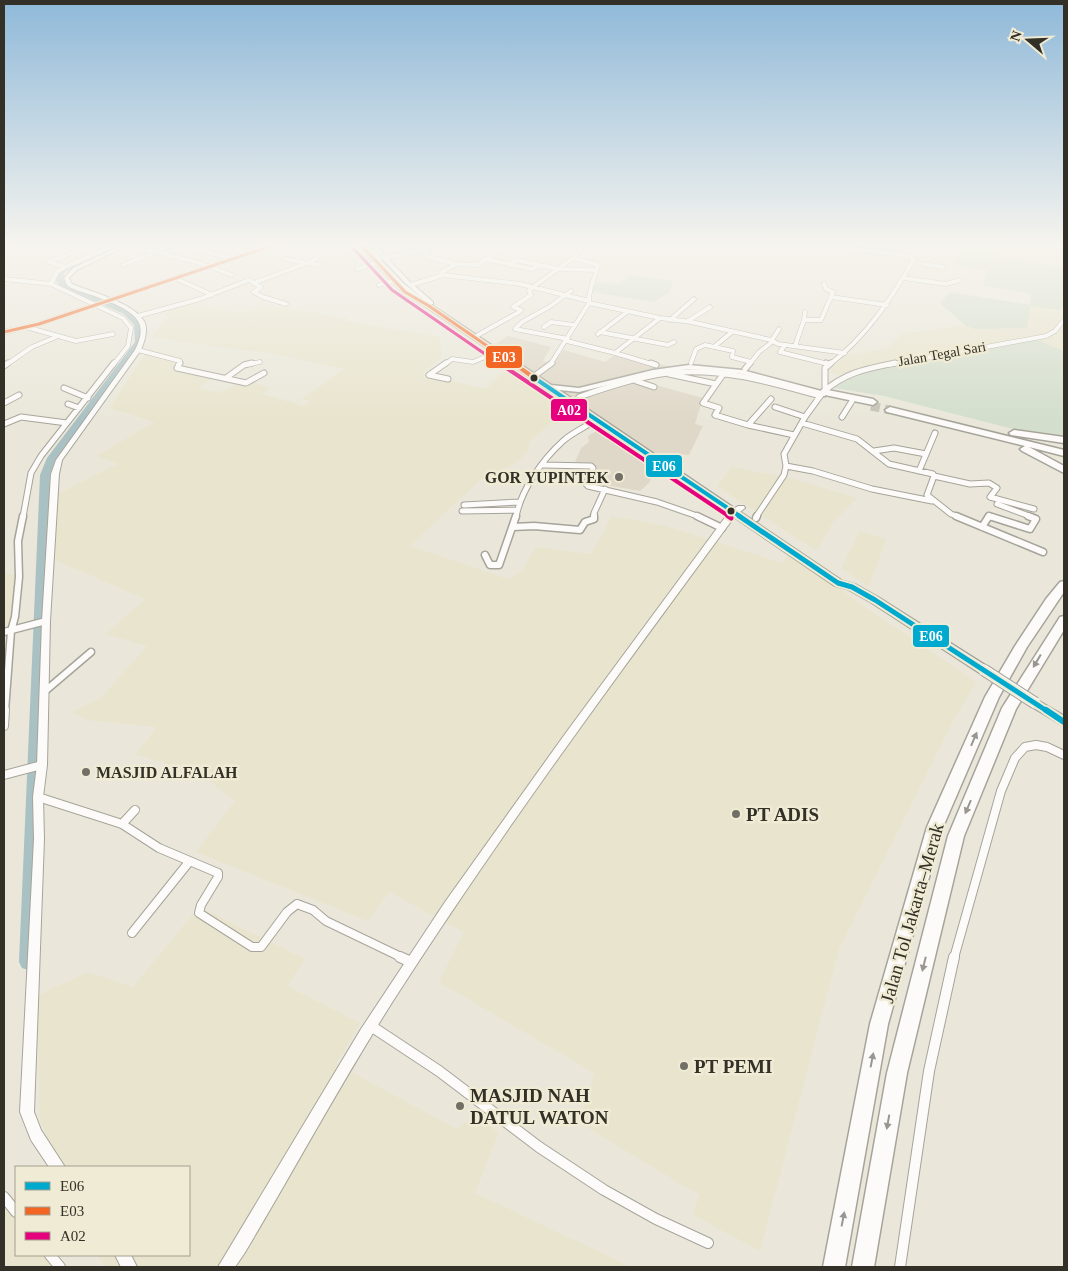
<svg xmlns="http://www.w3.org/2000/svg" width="1068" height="1271" viewBox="0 0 1068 1271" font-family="'Times New Roman',serif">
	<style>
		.commercial { fill: #dfd8c8 }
		.built { fill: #e8e4cd }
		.green { fill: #d3decc }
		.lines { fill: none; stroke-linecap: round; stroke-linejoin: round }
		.river { fill: #a9c1c3; fill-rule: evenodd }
		.motorway-tunnel { stroke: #c5c2b6; stroke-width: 9; stroke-dasharray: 9 5; stroke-linecap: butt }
		.minor-far4-casing { stroke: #a6a49a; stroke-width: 5 }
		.minor-far3-casing { stroke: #a6a49a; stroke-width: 7 }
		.minor-far2-casing { stroke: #a6a49a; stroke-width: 9 }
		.minor-far1-casing { stroke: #a6a49a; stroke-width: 10 }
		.minor-casing { stroke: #a6a49a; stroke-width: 12 }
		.tertiary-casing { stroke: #a6a49a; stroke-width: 2 }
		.secondary-casing { stroke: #a6a49a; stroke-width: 2 }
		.trunk-casing { stroke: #a6a49a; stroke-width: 3 }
		.motorway-casing { stroke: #a6a49a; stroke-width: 3 }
		.minor-far4 { stroke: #fcfbf9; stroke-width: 4 }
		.minor-far3 { stroke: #fcfbf9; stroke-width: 5 }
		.minor-far2 { stroke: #fcfbf9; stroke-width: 6 }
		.minor-far1 { stroke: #fcfbf9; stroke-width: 8 }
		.minor { stroke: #fcfbf9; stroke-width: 10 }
		.tertiary { fill: #fcfbf9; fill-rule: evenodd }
		.secondary { fill: #fcfbf9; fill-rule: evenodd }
		.trunk { fill: #fcfbf9; fill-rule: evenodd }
		.motorway { fill: #fcfbf9; fill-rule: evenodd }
		.trunk-bridge-far1-casing { stroke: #a6a49a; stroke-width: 8; stroke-linecap: butt }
		.trunk-bridge-casing { stroke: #a6a49a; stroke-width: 13; stroke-linecap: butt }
		.trunk-bridge-far1 { stroke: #fcfbf9; stroke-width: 7 }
		.trunk-bridge { stroke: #fcfbf9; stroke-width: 11 }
		.bus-1-far2-casing { stroke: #f0ebd4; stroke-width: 7 }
		.bus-1-far1-casing { stroke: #f0ebd4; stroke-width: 9 }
		.bus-1-casing { stroke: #f0ebd4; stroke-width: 10 }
		.bus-2-far1-casing { stroke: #f0ebd4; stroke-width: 5.5 }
		.bus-2-casing { stroke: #f0ebd4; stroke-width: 7 }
		.bus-3-far2-casing { stroke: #f0ebd4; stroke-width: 5.5 }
		.bus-3-far1-casing { stroke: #f0ebd4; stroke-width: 7 }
		.bus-3-casing { stroke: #f0ebd4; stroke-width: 9 }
		.bus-1-far2 { stroke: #00a9ce; stroke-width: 4 }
		.bus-1-far1 { stroke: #00a9ce; stroke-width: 5 }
		.bus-1 { stroke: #00a9ce; stroke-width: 6 }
		.bus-2-far1 { stroke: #f26522; stroke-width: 3 }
		.bus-2 { stroke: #f26522; stroke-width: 4 }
		.bus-3-far2 { stroke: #e5007d; stroke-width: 3 }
		.bus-3-far1 { stroke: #e5007d; stroke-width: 4 }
		.bus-3 { stroke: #e5007d; stroke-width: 5 }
		.oneway { fill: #979690 }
		.bus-dot { fill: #323027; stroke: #f0ebd4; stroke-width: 2 }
		.poi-dot { fill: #727066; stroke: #f0ebd4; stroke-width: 2 }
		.labels { text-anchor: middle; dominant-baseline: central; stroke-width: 5; stroke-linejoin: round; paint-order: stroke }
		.far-street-label { font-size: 14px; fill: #323027; stroke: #f0ebd4 }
		.poi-label { font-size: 16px; font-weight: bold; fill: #323027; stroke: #f0ebd4; text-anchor: end }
		.near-poi-label { font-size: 19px; font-weight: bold; fill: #323027; stroke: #f0ebd4; text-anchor: start }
		.near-street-label { font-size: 19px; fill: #323027; stroke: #f0ebd4 }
		.line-badge { stroke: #f0ebd4; stroke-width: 2 }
		.badge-label { font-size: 14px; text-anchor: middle; font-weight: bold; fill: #fff }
	</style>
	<rect width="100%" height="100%" fill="#eae7da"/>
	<path class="commercial" d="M508,336L551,347L543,361L552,364L564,350L605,362L619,352L674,368L630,378L703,398L695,424L703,426L689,455L666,453L649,483L640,491L589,482L593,463L575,462L581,448L589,442L588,436L605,426L489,348Z"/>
	<path class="built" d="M983,244H1064V267L997,258L1003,249Z
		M190,303L198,306L243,313L261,305L347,318L345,321L440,337L442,357L421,374L486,389L512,364L572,404L528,443L529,451L515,463L480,480L410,546L508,579L522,571L536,547L591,554L612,516L666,526L782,563L791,553L862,605L976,682L952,723L839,949L760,1251L693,1215L699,1195L580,1123L594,1073L439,982L464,932L389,892L368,921L196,852L235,801L202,775L136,754L157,727L87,720L73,712L101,698L147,646L106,634L145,599L56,560L55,495L118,464L96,456L155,422L110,408L148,349L176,357L173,365L218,375L198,388L220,393L245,380L271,388L262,394L304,406L311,401L302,399L344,369L270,353L232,349L153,337L168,316L162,310Z
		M1064,305V351L1034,339L847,377L827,371L841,357L887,348L902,334L965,325L974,329L1027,328L1030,306L1060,310Z
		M732,467L789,478L857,498L833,522L818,550L800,541L717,486Z
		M860,531L886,539L869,587L841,568Z
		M4,574L17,575V630L4,632Z
		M199,907L305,959L287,986L360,1023L336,1064L457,1129L478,1113L498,1134L475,1193L631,1267H104L98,1255H189V1167H60L40,1121L37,996L87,972L133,987Z
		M4,1201L16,1218V1255H43L52,1267H4Z"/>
	<path class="green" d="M957,244H983L1004,249L997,258L1064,267V305L1060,310L1030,306L1027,328L974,329L965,325L940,303L950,292L1030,305L1031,294L983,286L987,270L954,265Z
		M631,275L673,281L670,292L654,302L591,292L597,282L619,284Z
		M1035,339L1064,351V435L1013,429L884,396L834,388L847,377L864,370Z"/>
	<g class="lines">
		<path class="river" d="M74,262L79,263L64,273L63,279L67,283L130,310L141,325L143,342L55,460L50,475L37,962L34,968L28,970L22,968L19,962L40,475L47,458L135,342L134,325L124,314L61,287L56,281L59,271Z"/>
		<path class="motorway-tunnel" d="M871,406L890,410"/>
		<g class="minor-far4-casing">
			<path id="minor-far4" d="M242,244L262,249
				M127,245L200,263L232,275
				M186,246L232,259
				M319,247L342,244
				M421,250L428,257L456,264L442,272L443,275L520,284L589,301
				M344,253L362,246
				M165,254L190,244
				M385,258L450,244
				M285,259L307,263L317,258
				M485,259L532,269L539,266
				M456,264L477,265L508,244
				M923,264L943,267
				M123,265L171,246
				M509,265L517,260L558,269
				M65,267L49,262L72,253
				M357,269L377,263
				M559,269L596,270
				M175,278L212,295
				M904,278L946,284L960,280
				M4,279L51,284
				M254,283L307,263L320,265
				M824,284L826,289L833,292L831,297
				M379,285L393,281
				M411,285L443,275
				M589,303L660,318L691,322L771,340L778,344L845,353
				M138,316L200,299L249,280L261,287L254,292L263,297L286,304
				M670,320L694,299
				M804,320L805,312
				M688,321L710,307
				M26,327L76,341L113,334
				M544,327L551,322L574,325
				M600,332L668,345L674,342
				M598,334L627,312
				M478,335L519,312L521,310L513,307L531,295L529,290L573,258
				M568,339L515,329L522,322L549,307L571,291
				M772,340L779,329
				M567,341L615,353L660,318
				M785,345L780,352L828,364
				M715,346L732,332
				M795,346L804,320H821L831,297L887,305
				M138,350L180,361L178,365
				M615,353L655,365
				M691,363L696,349L705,345L733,351L732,357L751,362
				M6,365L32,347L56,337
				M113,365L128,346L131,328L123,318L51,284L57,272L65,267L117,244
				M246,365L260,362
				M444,365L452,359L473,362L497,352
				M550,365L589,303C588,290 595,278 598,265L573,258L585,244
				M749,365L759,352L772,342
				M829,365C867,336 891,299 914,259L909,256L853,249L835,244
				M888,365L1046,336L1055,331L1064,320"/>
		</g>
		<g class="minor-far3-casing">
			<path id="minor-far3" d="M180,363L177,368L246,383L264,373
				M446,363L429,375L448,379
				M651,363L656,365
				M826,363L828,364
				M4,366L8,363
				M745,369L750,363
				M724,373L703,403L719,408L715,415L748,425L794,435
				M669,374L716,384
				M533,377L552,363
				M226,378L244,365L252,363
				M636,381L654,387
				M64,388L88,398
				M825,388V368L831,363
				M823,392C846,372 866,369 895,363
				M579,397C608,387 638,377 668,373C719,367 771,382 820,396
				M4,403L19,395
				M68,404L79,408
				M775,407L805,417
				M842,417L852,401
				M802,423L857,439L889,464L933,474L934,476L927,495L951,514L959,517
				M4,424L21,417L67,423
				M748,425L771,399
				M874,451L894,448L926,454
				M543,465L591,466L593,468L586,484L588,486L657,502L700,517
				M786,466L813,471L872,489L932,501
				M919,471L935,433
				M934,476L970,484L989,483L997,488L990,497L1034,509
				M997,504L1032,517
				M464,505L519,502
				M462,511L517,510
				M23,517L31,473L41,456L114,363
				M516,517C521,490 542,460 563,441C572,433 585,427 596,420
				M594,517V513L605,489
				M756,517L784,475L786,466L784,454L805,417L821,395
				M988,517H993"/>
		</g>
		<g class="minor-far2-casing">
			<path id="minor-far2" d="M697,516L722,528
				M956,516L1043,552
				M989,516L1030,529L1036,519L1028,516
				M756,518L757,516
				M513,527L534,526L580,530L585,522L594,519V516
				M982,527L989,516
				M485,555L490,565H499L516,516
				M4,632L46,621
				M44,692L91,652
				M5,711L11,631L15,617L19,577L18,541L23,516"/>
		</g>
		<g class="minor-far1-casing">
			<path id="minor-far1" d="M4,726L5,710
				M4,775L42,765
				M38,797L122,824L159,848L218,873V877L201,905L199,913L252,947H261L287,912L297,904L313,910L326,921L403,958
				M122,824L135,810
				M132,933L189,862
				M954,958L1001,791L1015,758L1025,747L1036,745L1047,747L1064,755"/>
		</g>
		<g class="minor-casing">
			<path id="minor" d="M400,957L411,962
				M371,1026L439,1071L539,1147L604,1190L656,1219L708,1243
				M4,1197L16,1212
				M50,1255L60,1267
				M900,1267L929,1071L954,957"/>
		</g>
		<g class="tertiary-casing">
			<path id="tertiary" d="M125,244H131L77,270L69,278L72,284C91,292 136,303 145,323C148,332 144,342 141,350L62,460L59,474L50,621L47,765L43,797L44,839L34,1112L41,1130L65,1167H49L31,1140L20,1112L34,839L33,797L37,765L42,621L51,474L56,460L135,350C139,342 143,332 139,323C133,308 100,298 85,293C80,291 71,289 67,285C66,283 65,280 64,278L73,268Z
				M115,1255H131L137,1267H121Z"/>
		</g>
		<g class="secondary-casing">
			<path id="secondary" d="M272,244H279L41,325L4,334V330L37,323Z
				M369,244H374L409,281L433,302V304H429L405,283Z
				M367,253H371L407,291L430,305V307H426L403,293L367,255Z
				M738,506H744L745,508L735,516C618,675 500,834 393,1001C341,1083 294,1170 244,1254L235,1267H218L361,1029L445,902L565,734L729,512Z"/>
		</g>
		<g class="trunk-casing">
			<path id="trunk" d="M378,257L403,283L431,305L551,385L579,388L653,370L689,365L742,370L825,392V396H822L742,374L689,369L653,374L579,392L559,390L842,581L856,585L879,598L988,667L990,670L988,673H980L871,602L848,589L834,585L427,307L399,285L376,260L375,259Z
				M1035,699L1064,716V726L1031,706L1029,703L1031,700Z"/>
		</g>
		<g class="motorway-casing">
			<path id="motorway" d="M823,389L873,399L877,402L873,405L820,394L819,392Z
				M890,407L1064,450V456L1029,447L1064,466V473L1022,451L1020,449L1025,446L887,412L885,410Z
				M1014,430L1064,437V443L1011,435L1009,433Z
				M1064,581V592L1027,647L999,697L943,827L888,1024L845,1267H823L870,1024L927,827L985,697L1015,646L1046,599L1060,582Z
				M1064,616V630L1016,709L964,836L907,1073L874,1267H852L887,1073L948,836L1002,708L1060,617Z"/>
		</g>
		<use href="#minor-far4" class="minor-far4"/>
		<use href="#minor-far3" class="minor-far3"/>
		<use href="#minor-far2" class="minor-far2"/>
		<use href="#minor-far1" class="minor-far1"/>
		<use href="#minor" class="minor"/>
		<use href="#tertiary" class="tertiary"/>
		<use href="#secondary" class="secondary"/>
		<use href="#trunk" class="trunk"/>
		<use href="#motorway" class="motorway"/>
		<g class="trunk-bridge-far1-casing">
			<path id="trunk-bridge-far1" d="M363,244L378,259"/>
		</g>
		<g class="trunk-bridge-casing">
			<path id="trunk-bridge" d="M984,670L1035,703"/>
		</g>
		<use href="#trunk-bridge-far1" class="trunk-bridge-far1"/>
		<use href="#trunk-bridge" class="trunk-bridge"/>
		<g class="bus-1-far2-casing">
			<path id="bus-1-far2" d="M533,377L741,517"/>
		</g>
		<g class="bus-1-far1-casing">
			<path id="bus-1-far1" d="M739,516L838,583L852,587L875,600L1047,711"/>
		</g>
		<g class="bus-1-casing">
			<path id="bus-1" d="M1046,710L1064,722"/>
		</g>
		<g class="bus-2-far1-casing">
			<path id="bus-2-far1" d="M360,244L405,292L429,306L515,365
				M4,332L39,324L277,244"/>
		</g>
		<g class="bus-2-casing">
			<path id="bus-2" d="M513,363L533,377"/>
		</g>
		<g class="bus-3-far2-casing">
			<path id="bus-3-far2" d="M354,249L392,290L501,365"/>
		</g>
		<g class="bus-3-far1-casing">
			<path id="bus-3-far1" d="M499,363L730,517"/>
		</g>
		<g class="bus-3-casing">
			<path id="bus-3" d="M728,516L731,518"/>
		</g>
		<use href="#bus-1-far2" class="bus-1-far2"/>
		<use href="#bus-1-far1" class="bus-1-far1"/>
		<use href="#bus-1" class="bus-1"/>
		<use href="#bus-2-far1" class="bus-2-far1"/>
		<use href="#bus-2" class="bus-2"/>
		<use href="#bus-3-far2" class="bus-3-far2"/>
		<use href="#bus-3-far1" class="bus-3-far1"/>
		<use href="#bus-3" class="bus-3"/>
	</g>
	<defs><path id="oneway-solid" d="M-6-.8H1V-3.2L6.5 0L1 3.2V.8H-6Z" transform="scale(1.25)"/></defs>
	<g class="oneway">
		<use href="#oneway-solid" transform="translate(1037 661) rotate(121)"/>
		<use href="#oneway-solid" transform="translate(974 739) rotate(-67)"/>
		<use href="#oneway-solid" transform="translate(968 807) rotate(113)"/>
		<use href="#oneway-solid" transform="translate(924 964) rotate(104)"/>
		<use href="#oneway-solid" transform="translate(872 1060) rotate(-79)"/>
		<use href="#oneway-solid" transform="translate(888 1122) rotate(100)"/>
		<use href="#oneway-solid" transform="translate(843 1219) rotate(-79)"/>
	</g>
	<linearGradient id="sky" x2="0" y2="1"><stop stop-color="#8fb9d9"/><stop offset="0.58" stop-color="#f6f4ee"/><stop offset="1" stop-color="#f6f4ee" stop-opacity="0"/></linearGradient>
	<rect width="1068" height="422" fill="url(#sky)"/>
	<g class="bus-dot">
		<circle cx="534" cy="378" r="4.5"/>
		<circle cx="731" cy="511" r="4.5"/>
	</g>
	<g class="poi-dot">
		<circle cx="619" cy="477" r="5"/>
		<circle cx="86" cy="772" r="5"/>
		<circle cx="736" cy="814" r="5"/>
		<circle cx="684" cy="1066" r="5"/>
		<circle cx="460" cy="1106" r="5"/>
	</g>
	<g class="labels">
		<g class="far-street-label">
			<text transform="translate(942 354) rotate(-10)">Jalan Tegal Sari</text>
		</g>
		<g class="poi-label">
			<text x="609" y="477">GOR YUPINTEK</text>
			<text x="96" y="772" text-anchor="start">MASJID ALFALAH</text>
		</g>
		<g class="near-poi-label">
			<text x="746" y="814">PT ADIS</text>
			<text x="694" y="1066">PT PEMI</text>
			<text x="470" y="1095">MASJID NAH<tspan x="470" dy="22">DATUL WATON</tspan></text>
		</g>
		<g class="near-street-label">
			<text transform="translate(912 913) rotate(-74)">Jalan Tol Jakarta–Merak</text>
		</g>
	</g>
	<g class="line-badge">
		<rect x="485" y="345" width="38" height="24" rx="5" fill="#f26522"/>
		<rect x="550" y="398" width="38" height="24" rx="5" fill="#e5007d"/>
		<rect x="645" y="454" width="38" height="24" rx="5" fill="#00a9ce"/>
		<rect x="912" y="624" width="38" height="24" rx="5" fill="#00a9ce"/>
	</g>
	<g class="badge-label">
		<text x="504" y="362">E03</text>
		<text x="569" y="415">A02</text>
		<text x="664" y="471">E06</text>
		<text x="931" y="641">E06</text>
	</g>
	<rect width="1068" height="1271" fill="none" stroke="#323027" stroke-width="10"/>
	<rect x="15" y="1166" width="175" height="90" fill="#f0ebd4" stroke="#a4a08f"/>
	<rect x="25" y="1182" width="25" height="8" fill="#00a9ce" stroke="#a4a08f"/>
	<text x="60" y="1191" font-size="15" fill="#323027">E06</text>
	<rect x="25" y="1207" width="25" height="8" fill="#f26522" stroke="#a4a08f"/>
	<text x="60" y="1216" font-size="15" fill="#323027">E03</text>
	<rect x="25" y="1232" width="25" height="8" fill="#e5007d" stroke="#a4a08f"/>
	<text x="60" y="1241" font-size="15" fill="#323027">A02</text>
	<g transform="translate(1028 40) rotate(289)" stroke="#f0ebd4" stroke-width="4" paint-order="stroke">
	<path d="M0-4L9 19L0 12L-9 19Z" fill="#323027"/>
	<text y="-8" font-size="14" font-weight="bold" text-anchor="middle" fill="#323027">N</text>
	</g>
</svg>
